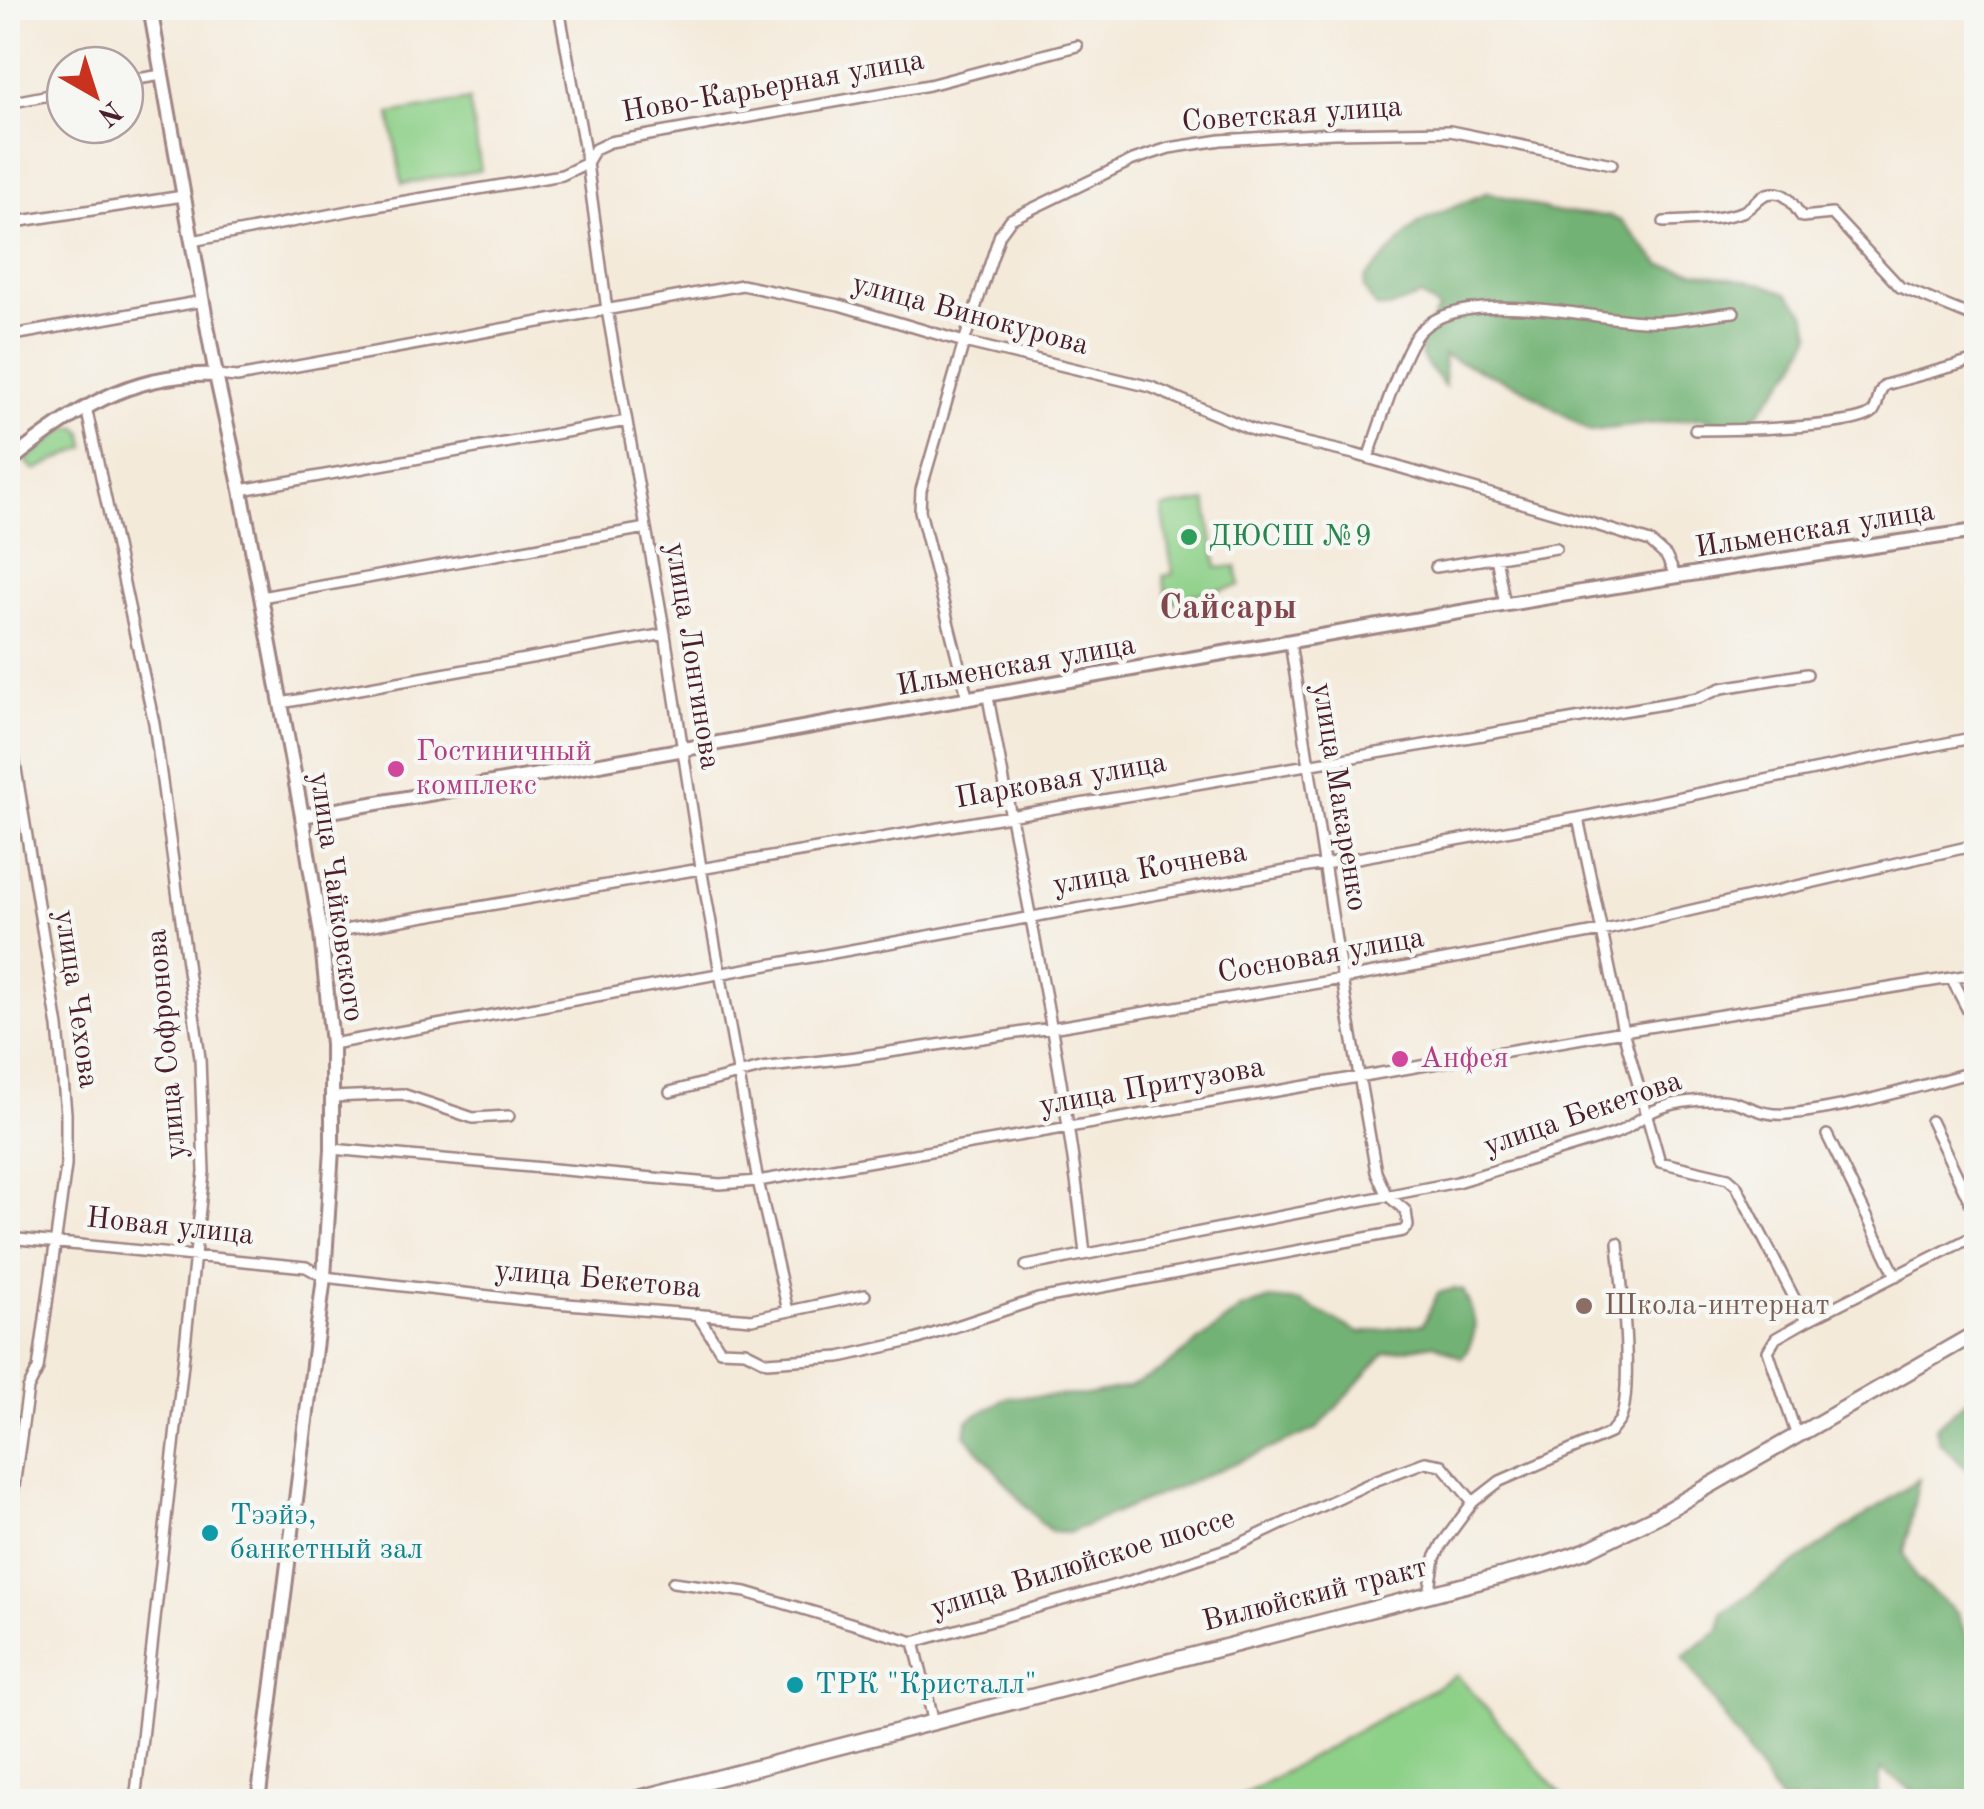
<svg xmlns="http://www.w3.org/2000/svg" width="1984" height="1809" viewBox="0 0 1984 1809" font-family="'Old Standard TT',serif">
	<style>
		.green { fill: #8dd088; stroke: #6c785a; stroke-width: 2.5 }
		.forest { fill: #72b274; stroke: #5e6850; stroke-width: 2.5 }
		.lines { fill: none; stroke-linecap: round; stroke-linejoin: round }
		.street-casing { stroke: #9f8482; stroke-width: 14 }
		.secondary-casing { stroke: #9f8482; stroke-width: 18 }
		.primary-casing { stroke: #9f8482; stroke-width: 19 }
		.street { stroke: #fff; stroke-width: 9 }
		.secondary { stroke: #fff; stroke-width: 12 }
		.primary { stroke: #fff; stroke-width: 14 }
		.leisure-dot { fill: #2e9e5b; stroke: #f6f6f2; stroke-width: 4 }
		.hotel-dot { fill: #d1479c; stroke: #f6f6f2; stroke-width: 4 }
		.education-dot { fill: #8d6e63; stroke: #f6f6f2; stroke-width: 4 }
		.culture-dot { fill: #0f9aa8; stroke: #f6f6f2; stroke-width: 4 }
		.labels { text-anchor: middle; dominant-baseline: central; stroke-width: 9; stroke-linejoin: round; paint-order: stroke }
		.street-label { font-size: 30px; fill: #4a1f2b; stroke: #f6f6f2 }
		.leisure-label { font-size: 30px; fill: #27864d; stroke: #f6f6f2; text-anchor: start }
		.hotel-label { font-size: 30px; fill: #b23c85; stroke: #f6f6f2; text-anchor: start }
		.education-label { font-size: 30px; fill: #785e54; stroke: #f6f6f2; text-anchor: start }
		.culture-label { font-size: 30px; fill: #0d838f; stroke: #f6f6f2; text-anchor: start }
		.quarter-label { font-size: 35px; font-weight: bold; fill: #82474d; stroke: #f6f6f2 }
	</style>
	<rect width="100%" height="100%" fill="#f6f6f2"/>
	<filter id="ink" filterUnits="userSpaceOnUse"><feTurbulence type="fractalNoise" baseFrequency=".01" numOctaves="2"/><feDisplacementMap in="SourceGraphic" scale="20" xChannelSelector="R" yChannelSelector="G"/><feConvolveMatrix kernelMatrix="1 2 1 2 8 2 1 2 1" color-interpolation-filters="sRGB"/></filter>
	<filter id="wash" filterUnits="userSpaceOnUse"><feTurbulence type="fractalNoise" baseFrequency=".0048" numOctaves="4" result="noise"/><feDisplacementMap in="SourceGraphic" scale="40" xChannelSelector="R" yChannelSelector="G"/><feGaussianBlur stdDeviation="2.25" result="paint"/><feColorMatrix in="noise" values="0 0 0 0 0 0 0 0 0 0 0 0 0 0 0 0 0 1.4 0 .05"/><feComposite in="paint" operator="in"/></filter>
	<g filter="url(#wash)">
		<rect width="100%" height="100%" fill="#f4eada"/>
		<path class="green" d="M469,100L481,170L402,184L390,114Z
			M77,427L83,433L86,447L35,470L25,461L66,429Z
			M1206,501L1217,568L1236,566L1240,586L1191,595V599L1168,603L1163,576L1173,574L1162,508Z
			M1457,1675L1567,1801L1231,1802Z"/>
		<path class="forest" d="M1488,192L1550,211L1609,216L1621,221L1661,265L1763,284L1788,294L1804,311L1812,334L1795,367L1747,427L1699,418L1589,431L1521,387L1443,355L1445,386C1411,348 1414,350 1439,309L1421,296L1388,308L1376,307L1364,289L1365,278L1419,222Z
			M1453,1289L1463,1290C1476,1319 1481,1332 1462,1358L1434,1344L1385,1353L1317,1429L1068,1533L1052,1532L1040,1522L965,1435L968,1420L1008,1397L1085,1395L1129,1387L1162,1370L1240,1309L1270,1299L1301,1302L1360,1333L1423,1324L1438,1293Z
			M1976,1391V1473L1973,1474L1939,1442L1936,1427Z
			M1919,1479L1904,1553L1916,1579L1957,1612L1976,1656V1801H1927L1881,1769L1877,1801H1780L1683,1656L1720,1630L1722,1613Z"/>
	</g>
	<g filter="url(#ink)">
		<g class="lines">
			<g class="street-casing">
				<path id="street" d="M559,8L587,163L607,310L665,634L701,868L758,1181L788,1311
					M125,81L162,75
					M8,103L65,92
					M1664,222C1691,221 1716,220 1742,212C1755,207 1758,193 1774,193C1789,193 1794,207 1802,217L1832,214L1900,287L1976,318
					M8,223L183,196
					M192,241L364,208L562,175L587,163L595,149L610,142L929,85L1077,46
					M8,336L203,301
					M216,375L237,377L742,285L839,305L964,342L1151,387L1255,431L1354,454L1590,523L1650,542L1666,556L1676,577
					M86,407L154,723L200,1058L204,1172L135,1802
					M1695,430C1723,430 1857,429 1873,412C1880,403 1876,393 1885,385L1976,360
					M1368,458C1378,431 1403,348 1420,331C1463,286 1585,318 1643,321C1673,323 1704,315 1734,312
					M241,490L627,421
					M1496,557L1505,605
					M1436,567L1556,548
					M261,597L646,528
					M988,697C1022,882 1065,1067 1085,1254
					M968,700L920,511L921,490L964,342L1000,234L1011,219L1133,160L1169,148L1221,140L1333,133L1450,131L1612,164
					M281,703L665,634
					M8,720L58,1027L66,1113V1166L38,1369L28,1389L9,1521
					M1578,818L1623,1031L1660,1162L1728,1178L1736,1185L1806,1321L1976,1235
					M321,934L1698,698L1722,688L1807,674
					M1951,978L1976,1026
					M332,1044L1578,818L1976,737
					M670,1092L761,1068L856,1057L1051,1028L1342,979L1601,931L1976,845
					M332,1097L402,1094L473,1118L509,1116
					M1931,1121L1976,1215
					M1827,1135L1896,1276
					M332,1149L720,1184L758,1181L1623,1031L1976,974
					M8,1238L306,1267L324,1277L543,1302L752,1319L865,1295
					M1026,1266L1457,1182L1614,1134C1627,1129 1635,1122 1646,1115C1666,1102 1699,1099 1722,1100C1746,1101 1757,1117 1788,1114C1851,1108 1915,1087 1976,1071
					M697,1314L720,1350L745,1351L767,1362L840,1357L915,1340L1038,1299L1403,1231L1408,1226L1406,1211L1386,1194L1376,1172L1342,979L1290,642
					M1797,1436L1768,1351L1776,1338L1806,1321
					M673,1582L746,1592L914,1642L934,1723
					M1429,1594L1435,1558L1442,1544L1473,1502L1500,1481L1610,1433C1611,1431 1620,1421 1620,1420C1634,1392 1621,1278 1618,1243
					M914,1642L1130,1581L1235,1546L1377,1480L1425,1462L1442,1465L1473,1502"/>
			</g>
			<g class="secondary-casing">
				<path id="secondary" d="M150,8L216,375L241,490L302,816L321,934L332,1044V1149L324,1277L258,1802
					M8,463C71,412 131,371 216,375
					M302,816C860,721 1416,611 1976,531"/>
			</g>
			<g class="primary-casing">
				<path id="primary" d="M624,1802L1547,1564L1585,1551L1655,1517L1976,1333"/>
			</g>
			<use href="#street" class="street"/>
			<use href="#secondary" class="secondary"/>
			<use href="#primary" class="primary"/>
		</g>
	</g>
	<circle class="leisure-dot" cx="1189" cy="537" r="10"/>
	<g class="hotel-dot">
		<circle cx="396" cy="769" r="10"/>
		<circle cx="1400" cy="1059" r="10"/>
	</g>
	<circle class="education-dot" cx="1584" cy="1306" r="10"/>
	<g class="culture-dot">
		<circle cx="210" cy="1533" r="10"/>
		<circle cx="795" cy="1685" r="10"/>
	</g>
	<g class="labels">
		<g class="street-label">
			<text transform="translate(773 87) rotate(-10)">Ново-Карьерная улица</text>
			<text transform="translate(1292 115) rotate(-4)">Советская улица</text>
			<text transform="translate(970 315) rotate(15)">улица Винокурова</text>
			<text transform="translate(1815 530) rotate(-9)">Ильменская улица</text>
			<text transform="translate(692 656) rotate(81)">улица Лонгинова</text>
			<text transform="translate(1016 666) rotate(-10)">Ильменская улица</text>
			<text transform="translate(1061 781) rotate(-10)">Парковая улица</text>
			<text transform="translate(1339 797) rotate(81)">улица Макаренко</text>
			<text transform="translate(1150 869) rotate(-10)">улица Кочнева</text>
			<text transform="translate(336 897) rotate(82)">улица Чайковского</text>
			<text transform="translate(1321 956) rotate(-10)">Сосновая улица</text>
			<text transform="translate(76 999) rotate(82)">улица Чехова</text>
			<text transform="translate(167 1044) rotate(-95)">улица Софронова</text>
			<text transform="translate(1152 1087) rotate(-10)">улица Притузова</text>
			<text transform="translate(1583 1114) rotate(-19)">улица Бекетова</text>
			<text transform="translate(170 1227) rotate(6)">Новая улица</text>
			<text transform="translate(598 1280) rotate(5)">улица Бекетова</text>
			<text transform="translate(1083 1564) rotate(-17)">улица Вилюйское шоссе</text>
			<text transform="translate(1315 1595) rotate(-14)">Вилюйский тракт</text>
		</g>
		<g class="leisure-label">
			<text x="1209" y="537">ДЮСШ №9</text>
		</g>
		<g class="hotel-label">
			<text x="416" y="752">Гостиничный<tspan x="416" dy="34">комплекс</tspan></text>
			<text x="1420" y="1059">Анфея</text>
		</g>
		<g class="education-label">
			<text x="1604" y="1306">Школа-интернат</text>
		</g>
		<g class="culture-label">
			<text x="230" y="1516">Тээйэ,<tspan x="230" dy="34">банкетный зал</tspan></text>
			<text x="815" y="1685">ТРК "Кристалл"</text>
		</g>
		<g class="quarter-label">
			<text x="1228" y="608">Сайсары</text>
		</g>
	</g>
	<rect width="1984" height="1809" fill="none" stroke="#f6f6f2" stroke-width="40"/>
	<g transform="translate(95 95) rotate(141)"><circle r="48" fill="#f6f6f2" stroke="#b1a0a2" stroke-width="2.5"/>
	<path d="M0-8L18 38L0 25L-18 38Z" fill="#c8321e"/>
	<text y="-15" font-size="28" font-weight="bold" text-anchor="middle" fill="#4a1f2b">N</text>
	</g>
</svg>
